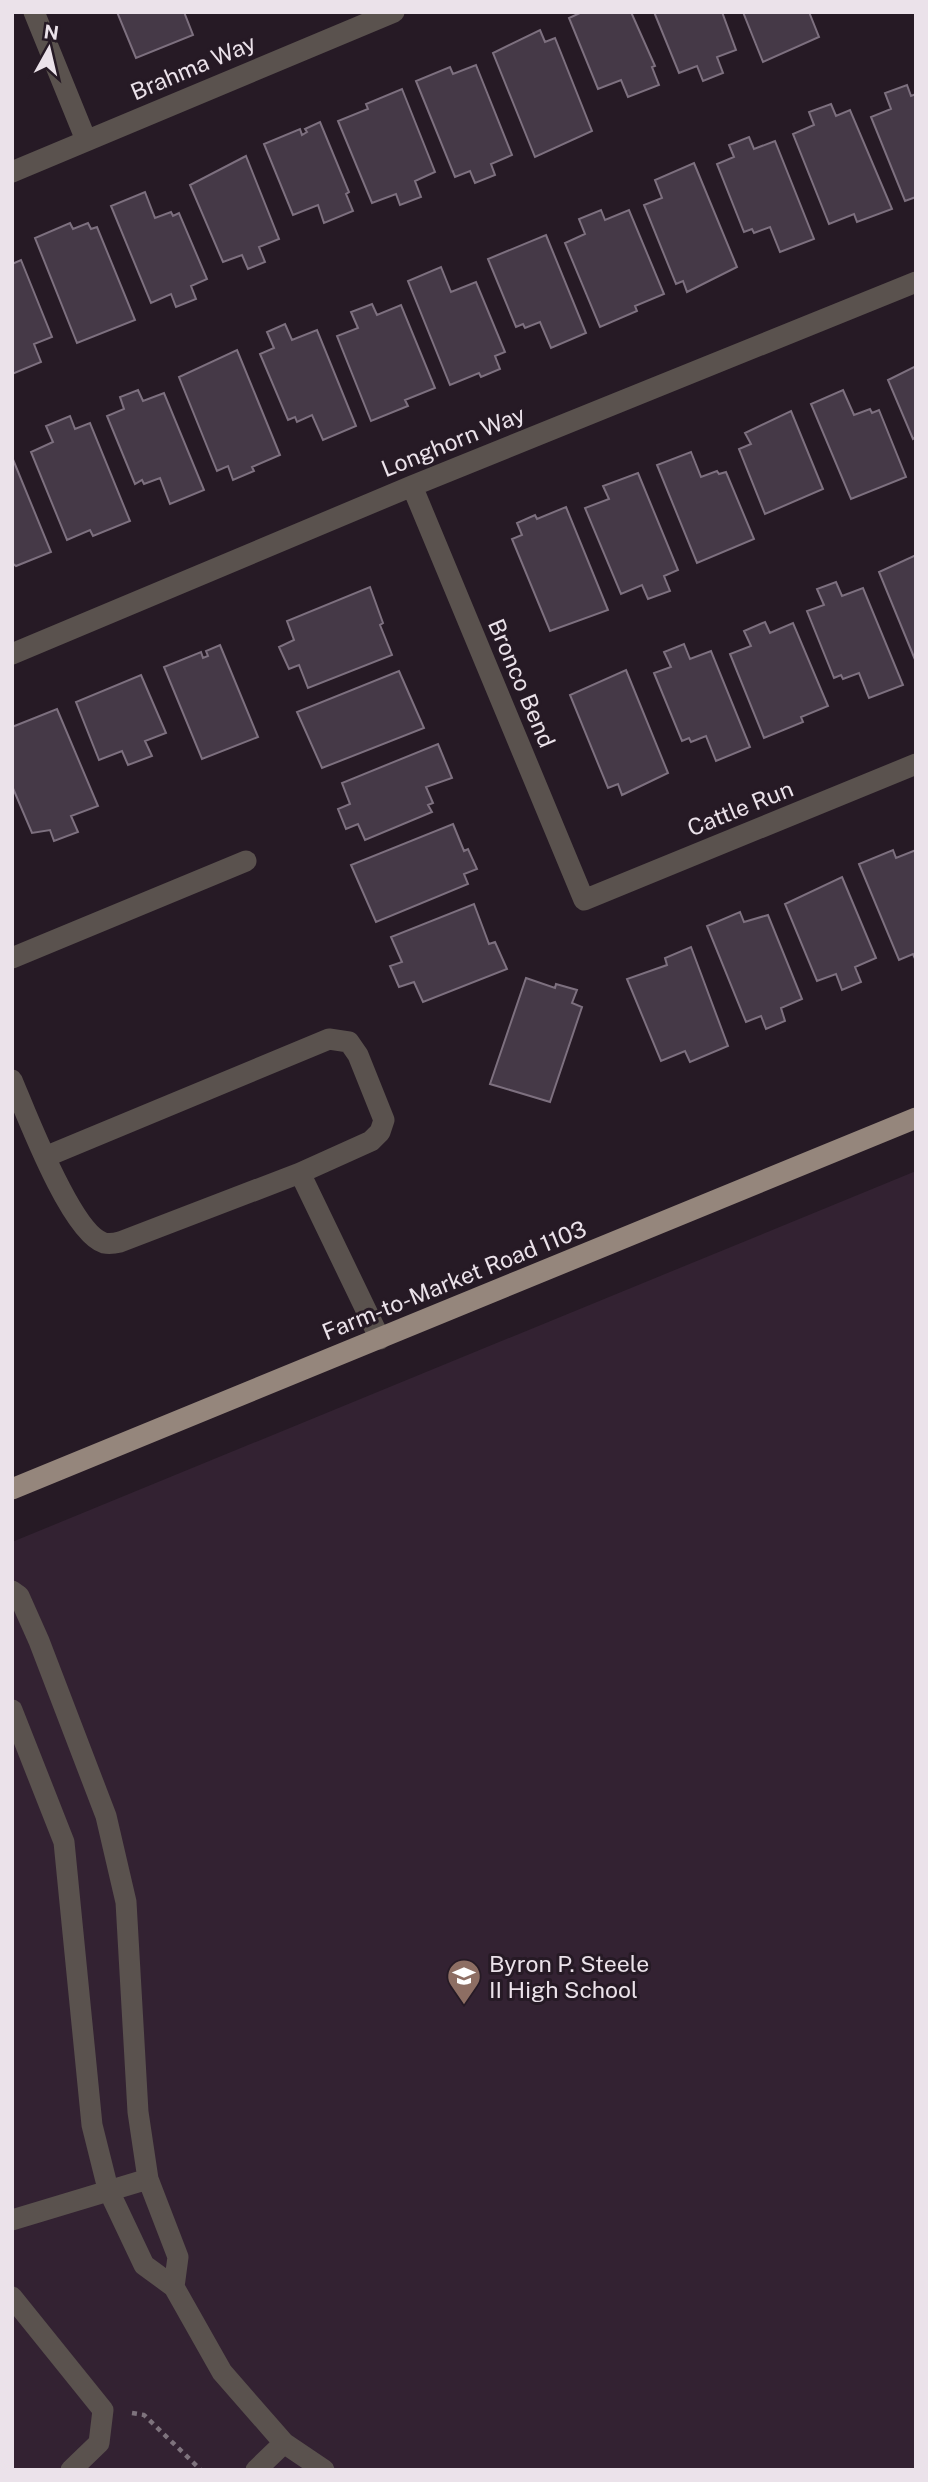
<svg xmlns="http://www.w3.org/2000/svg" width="928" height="2482" viewBox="0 0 928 2482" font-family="'Public Sans',sans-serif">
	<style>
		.built { fill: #332232 }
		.building { fill: #453947; stroke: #7d707f; stroke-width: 2 }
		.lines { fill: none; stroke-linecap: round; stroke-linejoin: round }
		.path { stroke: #7e737d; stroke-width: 4.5; stroke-dasharray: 5 5; stroke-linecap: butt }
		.minor { stroke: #5a524e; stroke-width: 21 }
		.major { stroke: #95867c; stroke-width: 21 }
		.labels { text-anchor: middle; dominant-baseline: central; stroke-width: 6; stroke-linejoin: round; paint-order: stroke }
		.street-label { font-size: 23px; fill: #ebe2ea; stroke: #261a25 }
		.poi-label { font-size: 23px; fill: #ebe2ea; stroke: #261a25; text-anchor: start }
	</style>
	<rect width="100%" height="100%" fill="#261a25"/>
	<path class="built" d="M916,1171V2470H12V1542Z"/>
	<path class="building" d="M117,12H184L193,35L136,58Z
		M582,12H631L655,66L652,67L659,85L628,97L621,80L598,89L569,18Z
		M654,12H722L736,50L717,57L723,73L703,81L697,66L679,73Z
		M743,12H809L819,37L763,62Z
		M540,30L545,42L555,38L592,131L535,157L493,53Z
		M476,65L512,155L491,164L495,175L475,183L470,171L455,177L416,81L450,67L453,74Z
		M907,85L911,96L916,94V197L905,201L871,117L891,109L885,93Z
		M402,89L435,172L415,181L421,197L400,205L396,194L372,203L338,121L368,109L366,104Z
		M831,104L836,116L850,110L892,209L857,222L854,214L829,224L793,134L814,125L809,112Z
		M320,122L349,192L346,194L353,211L324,223L318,205L293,215L264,144L300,129L302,135L307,132L305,129Z
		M749,137L754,149L775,141L814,239L780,252L770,227L754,233L752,229L744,232L717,164L734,157L729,145Z
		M246,156L279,239L259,247L265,262L248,269L242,255L223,262L190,185Z
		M694,163L737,267L687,292L683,281L676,284L644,205L662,198L655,180Z
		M145,192L155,218L171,212L173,216L179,213L207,279L191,286L196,299L176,307L171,294L151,303L111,206Z
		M601,210L605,220L629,210L664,294L635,306L637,311L600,327L565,243L585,234L579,219Z
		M70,223L73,229L88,223L91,229L97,227L135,320L77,343L35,238Z
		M546,235L586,333L551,348L540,322L525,328L523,324L516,327L488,259Z
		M21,260L52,337L34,344L41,362L12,374V264Z
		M441,267L451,292L476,282L505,352L495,356L500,369L481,377L479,373L450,385L408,281Z
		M372,304L377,315L401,305L435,388L405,400L408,406L371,421L337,336L358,328L351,312Z
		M285,324L292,340L317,330L356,426L323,440L312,415L297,422L295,417L288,420L260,354L274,348L267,332Z
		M237,350L280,455L252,467L254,471L233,480L228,466L217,471L179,377Z
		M916,366V437L913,439L888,380Z
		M138,390L143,401L164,393L204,490L170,504L160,478L144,484L142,480L135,484L107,416L124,409L120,397Z
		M843,390L854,415L870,409L872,413L879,410L906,477L851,499L811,404Z
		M791,411L823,489L765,514L739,449L751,444L745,433Z
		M70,416L75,429L90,423L130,521L93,536L90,530L67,540L31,452L53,442L46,426Z
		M691,452L701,477L717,471L719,474L726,472L754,539L697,563L657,465Z
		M12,457L51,552L16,566L12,563Z
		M638,473L678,570L664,576L670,591L648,599L642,585L621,594L585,508L609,499L603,486Z
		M566,507L608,610L550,631L512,539L522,535L517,523L535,515L537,519Z
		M916,555V662L879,572Z
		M836,582L842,596L863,588L903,685L869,698L859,673L843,679L841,675L834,678L807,611L824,605L817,589Z
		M370,587L383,623L380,625L392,655L308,688L299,665L289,669L279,647L294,640L287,621Z
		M765,622L770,633L793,623L828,706L801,717L803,722L764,738L730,654L751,646L744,631Z
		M684,644L690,659L711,651L750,747L716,761L706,736L691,742L689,738L682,741L654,673L671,667L664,652Z
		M220,645L258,737L202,759L164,667L201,652L203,658L208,656L206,651Z
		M626,670L668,773L622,795L618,784L608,788L570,695Z
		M399,671L424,728L322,768L297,712Z
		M141,675L166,733L145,741L152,756L128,765L122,751L99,760L76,702Z
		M57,709L98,806L71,816L78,832L54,841L50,830L32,833L12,786V727Z
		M438,744L452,778L426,787L433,803L428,805L432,812L365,840L358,824L346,829L338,809L350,804L342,783Z
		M453,824L464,851L468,849L477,869L464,874L468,884L376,922L351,865Z
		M893,850L896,858L916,850V961L913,954L899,960L859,864Z
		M842,877L876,958L855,967L861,982L842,990L836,974L817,981L785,904Z
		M474,904L489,944L495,942L507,969L423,1002L414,982L399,987L390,966L402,962L391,937Z
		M740,912L744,922L768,915L802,999L781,1008L785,1021L766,1029L761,1016L746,1022L707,926Z
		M691,947L728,1046L690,1062L685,1051L661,1061L627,979L667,965L665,958Z
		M526,978L555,988L556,984L577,990L572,1003L582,1007L550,1102L490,1084Z"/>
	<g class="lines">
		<path class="path" d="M132,2413L144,2415L201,2470"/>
		<path class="minor" d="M34,12L86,140
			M12,172L394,12
			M412,486L584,900L916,764
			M12,654L412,486L916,282
			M12,958L246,861
			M12,1080C26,1113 71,1233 104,1243C109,1244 116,1243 120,1242L300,1173L380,1339
			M45,1157L329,1039L349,1042L358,1055L384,1120L380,1132L371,1141L300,1173
			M12,1591L19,1596L39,1641L106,1816L126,1902L138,2112L148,2179L178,2257L174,2287
			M12,1710L64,1842L92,2125L108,2189L144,2265L174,2287L222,2372L284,2443L324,2470
			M12,2220L148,2179
			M12,2297L103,2410L99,2443L71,2470
			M256,2470L284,2443"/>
		<path class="major" d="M12,1489L916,1118"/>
	</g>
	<defs>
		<g id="school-pin" transform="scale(1.75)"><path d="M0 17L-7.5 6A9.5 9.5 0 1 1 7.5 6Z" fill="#8d6e63" stroke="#261a25"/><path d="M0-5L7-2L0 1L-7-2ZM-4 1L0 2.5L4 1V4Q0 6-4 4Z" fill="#fff"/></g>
	</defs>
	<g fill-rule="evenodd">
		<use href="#school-pin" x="464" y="1976"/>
	</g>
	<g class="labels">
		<g class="street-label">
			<text transform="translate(193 67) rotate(-23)">Brahma Way</text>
			<text transform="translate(453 441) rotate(-22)">Longhorn Way</text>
			<text transform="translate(522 683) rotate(67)">Bronco Bend</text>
			<text transform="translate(740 808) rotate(-22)">Cattle Run</text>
			<text transform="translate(454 1280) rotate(-22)">Farm-to-Market Road 1103</text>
		</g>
		<g class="poi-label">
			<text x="489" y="1963">Byron P. Steele<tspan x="489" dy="26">II High School</tspan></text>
		</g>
	</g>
	<rect width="928" height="2482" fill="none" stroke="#ebe2ea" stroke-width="28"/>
	<g transform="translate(49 49) rotate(8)" stroke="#261a25" stroke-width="5" paint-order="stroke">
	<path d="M0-5L12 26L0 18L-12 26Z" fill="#ebe2ea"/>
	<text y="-10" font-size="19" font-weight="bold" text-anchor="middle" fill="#ebe2ea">N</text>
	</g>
</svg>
